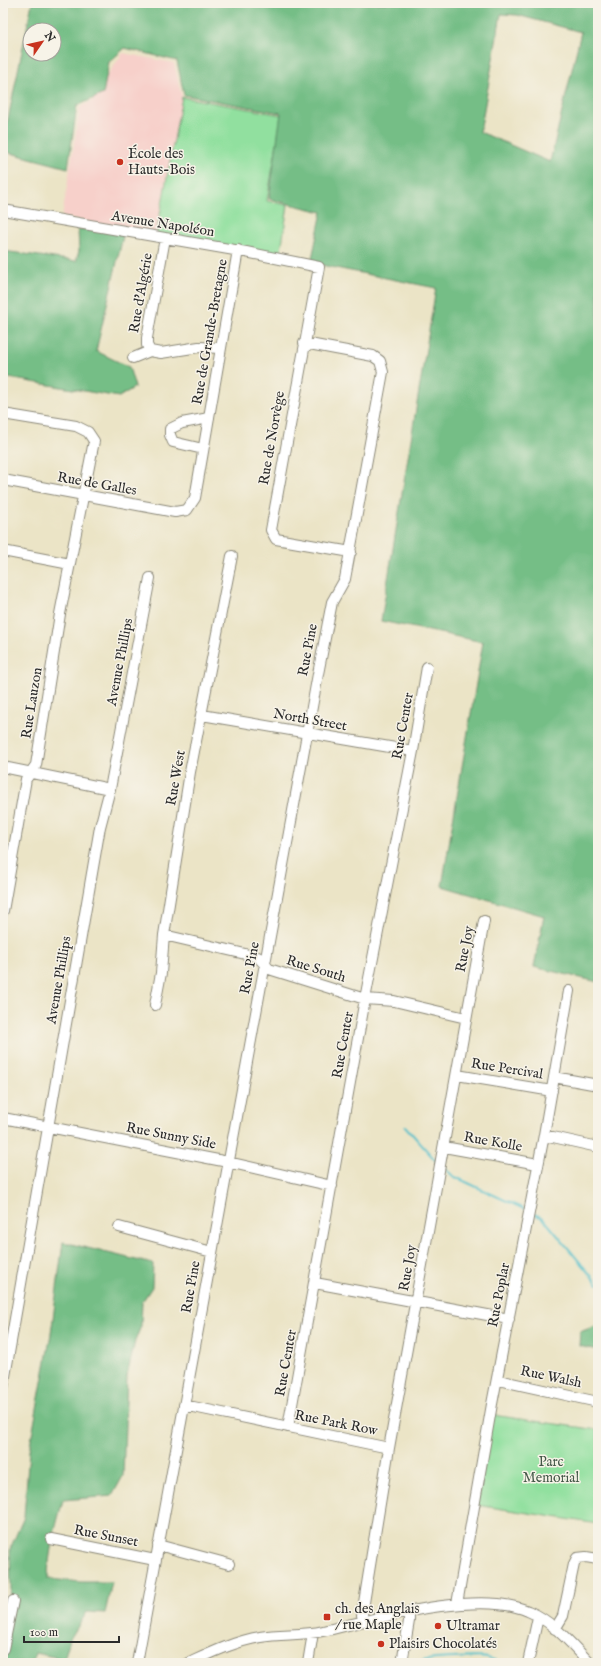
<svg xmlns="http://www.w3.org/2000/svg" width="601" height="1666" viewBox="0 0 601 1666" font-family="'IM FELL English',serif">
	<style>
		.built { fill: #f7d0ca }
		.green { fill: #91e09f; stroke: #5e8665 }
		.forest { fill: #74be86; stroke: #507458; fill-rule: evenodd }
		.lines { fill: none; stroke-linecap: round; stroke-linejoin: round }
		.stream { stroke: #53c0cb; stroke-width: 2 }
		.minor-casing { stroke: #8b8878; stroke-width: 12 }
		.minor { stroke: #fff; stroke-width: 10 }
		.poi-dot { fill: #c8321e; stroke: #f7f3e8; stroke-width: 1.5 }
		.labels { text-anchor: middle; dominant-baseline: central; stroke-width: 3; stroke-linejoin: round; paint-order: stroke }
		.poi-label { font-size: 14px; fill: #2b2b2b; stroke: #f7f3e8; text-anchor: start }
		.street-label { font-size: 14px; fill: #2b2b2b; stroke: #f7f3e8 }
		.park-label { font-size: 14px; fill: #445848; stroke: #f7f3e8 }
	</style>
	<rect width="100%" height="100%" fill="#f7f3e8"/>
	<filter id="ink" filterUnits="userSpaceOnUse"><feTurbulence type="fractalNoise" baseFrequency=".025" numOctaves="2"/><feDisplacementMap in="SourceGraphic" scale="8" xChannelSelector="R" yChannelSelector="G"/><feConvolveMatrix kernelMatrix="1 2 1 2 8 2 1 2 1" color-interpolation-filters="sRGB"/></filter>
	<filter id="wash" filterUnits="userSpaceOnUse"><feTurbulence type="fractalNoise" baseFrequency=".012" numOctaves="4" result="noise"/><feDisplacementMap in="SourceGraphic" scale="16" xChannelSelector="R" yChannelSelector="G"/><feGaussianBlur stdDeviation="0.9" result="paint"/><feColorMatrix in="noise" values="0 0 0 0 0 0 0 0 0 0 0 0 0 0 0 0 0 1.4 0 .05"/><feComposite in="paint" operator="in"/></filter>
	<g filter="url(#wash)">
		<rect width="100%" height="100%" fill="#ebe4c6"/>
		<path class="built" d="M123,53L174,63L182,97L156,236L62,217L80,107L92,101L110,71Z"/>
		<path class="green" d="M182,97L282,115L267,201L288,205L280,257L156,236Z
			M492,1415L598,1430V1524L477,1505Z"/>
		<path class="forest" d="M32,3H598V982L534,967L544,916L442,886L483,642L381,621L436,288L311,263L322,212L269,199L281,113L184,95L177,61L125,48L109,62L103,94L77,106L68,168L3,151V143ZM501,14L517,15L581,32L550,162L480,132ZM30,30H54V54H30Z
			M78,229L124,232L96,351L129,367L135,387L119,397L3,377V251L76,261L79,251Z
			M598,1209V1239L593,1229Z
			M63,1242L153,1264L152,1287L142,1302L141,1326L135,1341L127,1376L123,1476L112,1496L63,1500C56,1525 48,1553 48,1579L82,1582H112L105,1613L87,1612L70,1639L64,1659L35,1653L32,1663H3V1630L11,1590L10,1549L24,1517L29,1451L51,1334Z
			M598,1325V1350L579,1346L580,1332Z"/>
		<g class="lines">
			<path class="stream" d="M405,1126L436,1161
				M443,1167L453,1176L524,1209
				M534,1214L543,1218L598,1284
				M422,1661C426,1659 482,1656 487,1658C492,1659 497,1661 502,1663"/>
		</g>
	</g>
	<g filter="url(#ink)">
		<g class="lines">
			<g class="minor-casing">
				<path id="minor" d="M3,210L246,252L319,267L271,530L276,539L351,552
					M150,351L147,345V338L165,238
					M133,358L150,351L161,353L199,347L221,348
					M3,414L76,426L88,432L94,441L60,614L36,765L26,779L3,911
					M203,449L173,442L170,435V429L182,423L209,418
					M3,480L175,512L187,510L195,498L238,250
					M3,551L70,564
					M202,715L413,751
					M3,767L110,789
					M164,935L258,957L269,969L365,999L394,1001L466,1018
					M155,1005L161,973L164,935L190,772L232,556
					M457,1075L552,1091
					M554,1077L598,1085
					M3,1118L228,1162L332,1186
					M544,1135L598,1147
					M444,1147L538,1164
					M119,1227L212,1252
					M315,1283L509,1319
					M498,1380L598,1402
					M3,1388L100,827L110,789L150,578
					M184,1405L389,1448
					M288,1427L365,999L413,751L427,667
					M51,1539L155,1560
					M158,1545L229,1564
					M457,1604L492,1404L544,1135L569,991
					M363,1621L362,1615L389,1448L484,921
					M555,1629L563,1616L574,1564L577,1558L586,1557L598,1559
					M3,1649L13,1601
					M137,1663L318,674L332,602L345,579L383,372L380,361L373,356L304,343
					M189,1663C211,1653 236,1641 260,1637C281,1633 303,1636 323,1631C375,1619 478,1589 528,1611C553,1621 572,1645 590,1663
					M308,1663L313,1633
					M402,1663L409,1621V1612
					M528,1663L538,1617"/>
			</g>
			<use href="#minor" class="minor"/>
		</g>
	</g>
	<g class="poi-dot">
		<circle cx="120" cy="162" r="4"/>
		<rect x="323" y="1613" width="8" height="8" rx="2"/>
		<circle cx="438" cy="1626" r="4"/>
		<circle cx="381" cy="1644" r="4"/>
	</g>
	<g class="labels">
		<g class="poi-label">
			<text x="128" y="154">École des<tspan x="128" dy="16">Hauts-Bois</tspan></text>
			<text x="335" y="1609">ch. des Anglais<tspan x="335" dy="16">/ rue Maple</tspan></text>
			<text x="446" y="1626">Ultramar</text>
			<text x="389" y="1644">Plaisirs Chocolatés</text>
		</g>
		<g class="street-label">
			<text transform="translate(163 224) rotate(9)">Avenue Napoléon</text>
			<text transform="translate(141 293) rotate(-80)">Rue d'Algérie</text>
			<text transform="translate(210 332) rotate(-80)">Rue de Grande-Bretagne</text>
			<text transform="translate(272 438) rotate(-80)">Rue de Norvège</text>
			<text transform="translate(97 484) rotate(10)">Rue de Galles</text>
			<text transform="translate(308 650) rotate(-79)">Rue Pine</text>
			<text transform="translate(120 662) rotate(-79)">Avenue Phillips</text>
			<text transform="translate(32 703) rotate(-81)">Rue Lauzon</text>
			<text transform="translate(310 720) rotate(10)">North Street</text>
			<text transform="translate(403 726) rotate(-80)">Rue Center</text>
			<text transform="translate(176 778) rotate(-80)">Rue West</text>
			<text transform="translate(465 949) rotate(-79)">Rue Joy</text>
			<text transform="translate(250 968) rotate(-79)">Rue Pine</text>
			<text transform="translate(316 969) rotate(17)">Rue South</text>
			<text transform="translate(59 980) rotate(-80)">Avenue Phillips</text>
			<text transform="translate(343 1045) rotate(-80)">Rue Center</text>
			<text transform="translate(507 1069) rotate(9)">Rue Percival</text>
			<text transform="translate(171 1136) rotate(11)">Rue Sunny Side</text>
			<text transform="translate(493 1142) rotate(10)">Rue Kolle</text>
			<text transform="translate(408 1268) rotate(-80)">Rue Joy</text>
			<text transform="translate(191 1287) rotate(-80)">Rue Pine</text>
			<text transform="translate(499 1295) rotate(-79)">Rue Poplar</text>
			<text transform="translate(286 1363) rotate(-80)">Rue Center</text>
			<text transform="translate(551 1377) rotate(12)">Rue Walsh</text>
			<text transform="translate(336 1423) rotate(11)">Rue Park Row</text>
			<text transform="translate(106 1536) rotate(11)">Rue Sunset</text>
		</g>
		<g class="park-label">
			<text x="551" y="1462">Parc<tspan x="551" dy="16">Memorial</tspan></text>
		</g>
	</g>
	<rect width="601" height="1666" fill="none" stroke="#f7f3e8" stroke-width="16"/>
	<g transform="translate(42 42) rotate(56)"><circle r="19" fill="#f7f3e8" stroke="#a5a39c"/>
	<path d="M0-3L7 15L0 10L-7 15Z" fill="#c8321e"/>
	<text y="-6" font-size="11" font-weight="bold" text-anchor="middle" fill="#2b2b2b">N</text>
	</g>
	<path d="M24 1636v6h95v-6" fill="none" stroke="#2b2b2b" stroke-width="2"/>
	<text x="30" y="1636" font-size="12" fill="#2b2b2b" stroke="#f7f3e8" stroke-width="3" paint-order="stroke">100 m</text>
</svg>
